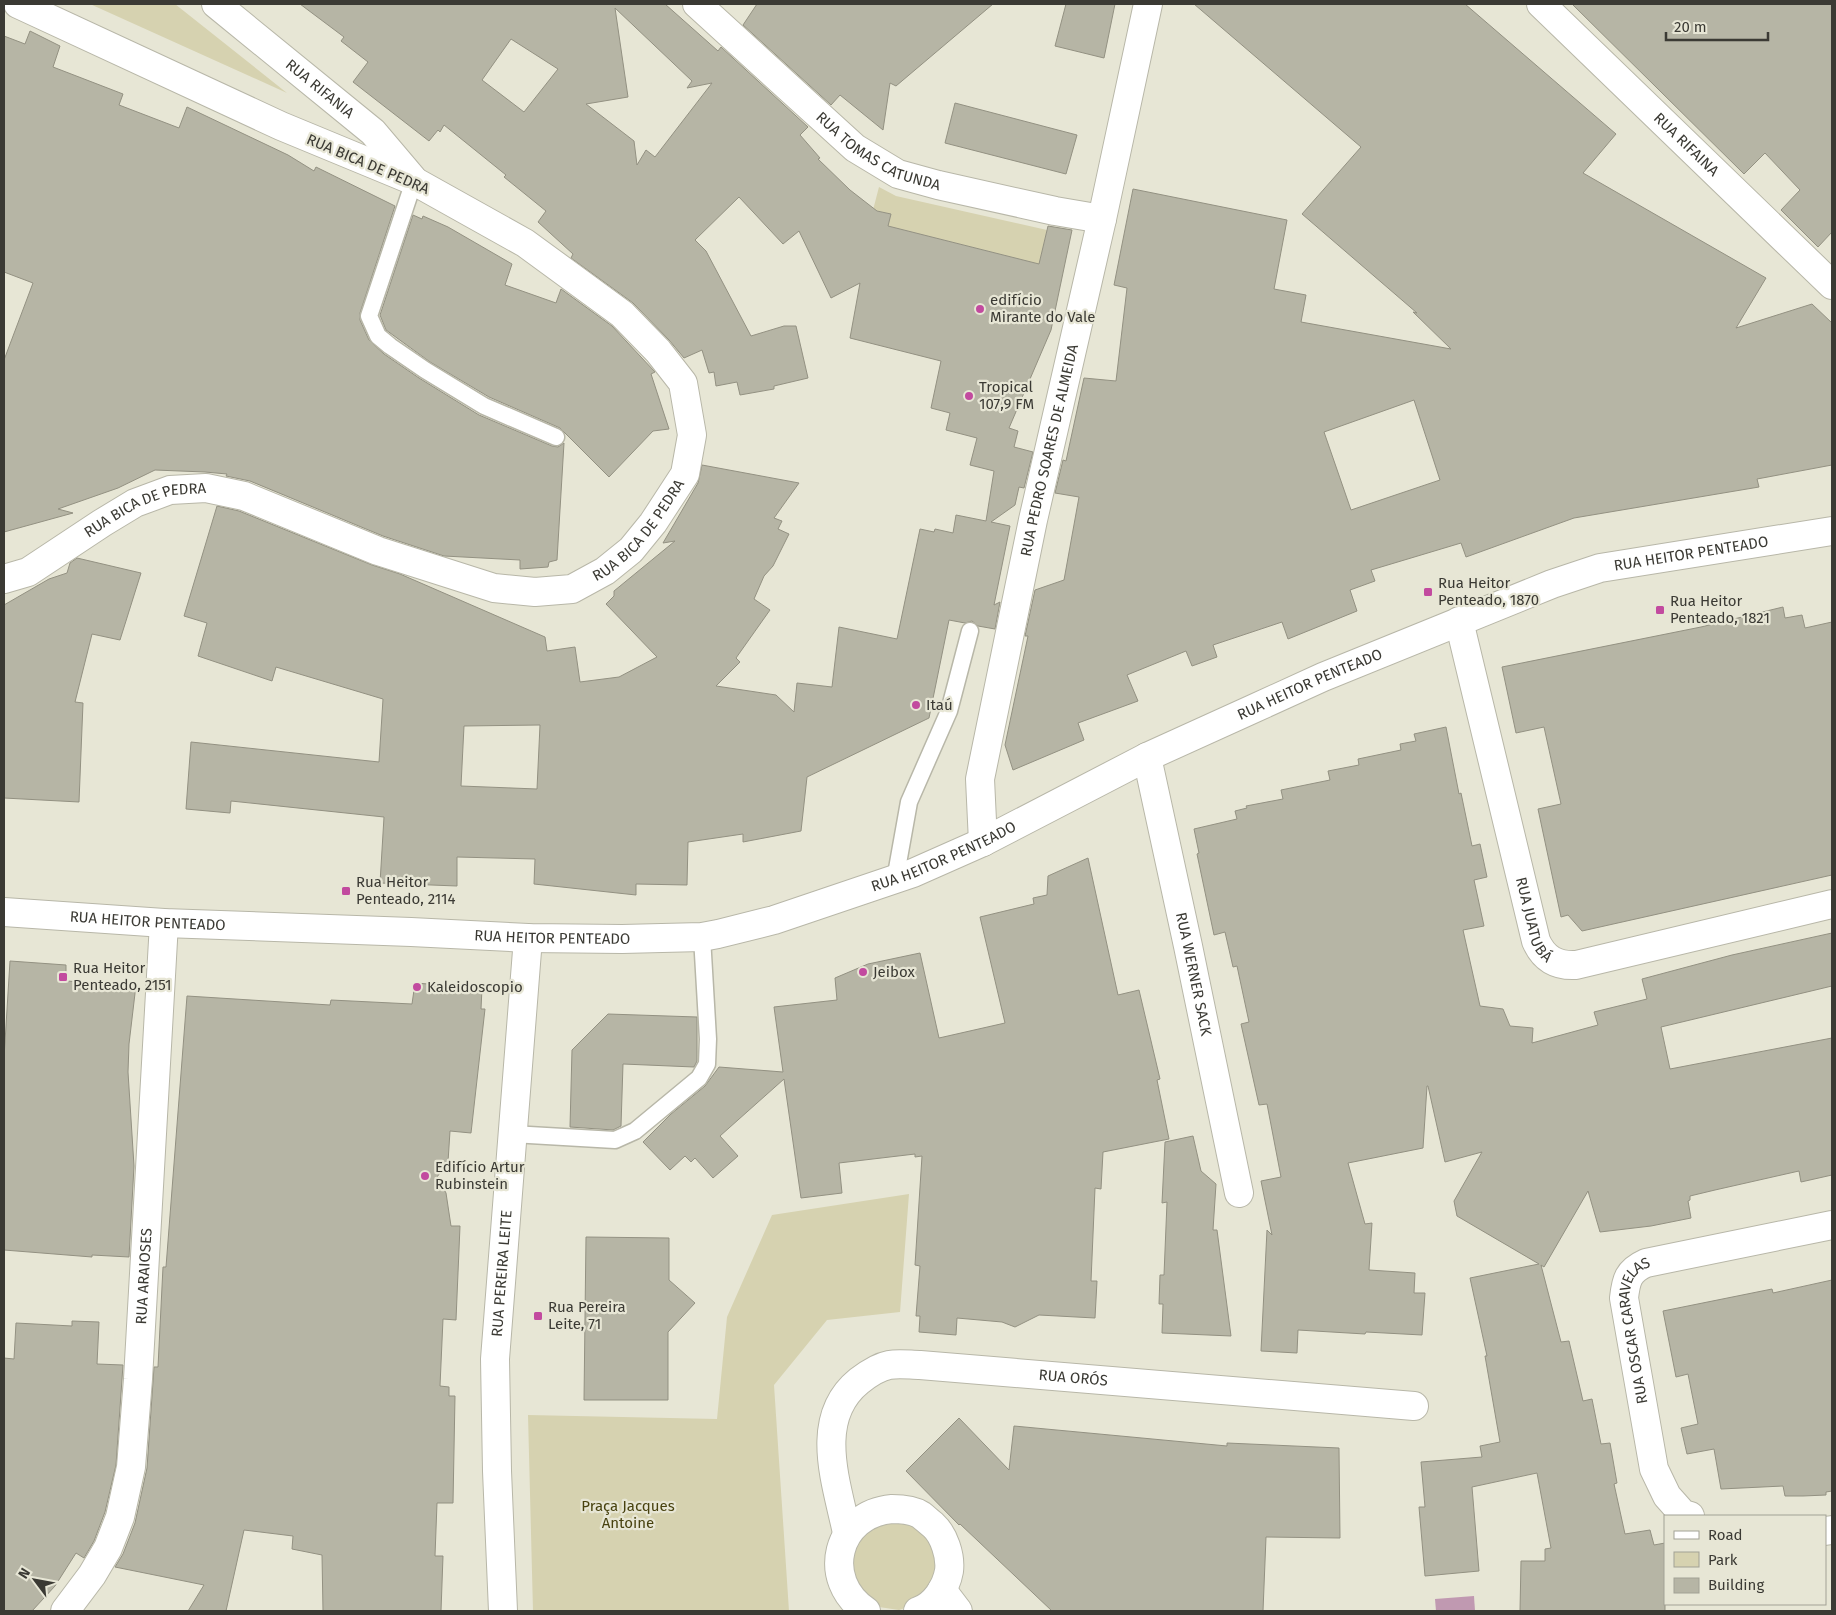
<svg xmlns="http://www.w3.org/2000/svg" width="1836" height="1615" viewBox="0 0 1836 1615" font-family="'Fira Sans',sans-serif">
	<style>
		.green { fill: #d6d2b0 }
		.water { fill: #c099b1 }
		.building { fill: #b6b5a5; stroke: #939182; fill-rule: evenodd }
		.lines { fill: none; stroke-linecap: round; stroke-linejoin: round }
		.service-casing { stroke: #b8b7a8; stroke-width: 19 }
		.minor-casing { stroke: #b8b7a8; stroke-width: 30 }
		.tertiary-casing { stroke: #b8b7a8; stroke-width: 30 }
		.primary-casing { stroke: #b8b7a8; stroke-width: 30 }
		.service { stroke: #fff; stroke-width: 16 }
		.minor { stroke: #fff; stroke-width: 28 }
		.tertiary { stroke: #fff; stroke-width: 28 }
		.primary { stroke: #fff; stroke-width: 28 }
		.poi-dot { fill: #c24a9f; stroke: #e7e6d5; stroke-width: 2 }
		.labels { text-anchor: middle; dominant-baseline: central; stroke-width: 4.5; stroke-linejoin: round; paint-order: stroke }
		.street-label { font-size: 15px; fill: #3b3a34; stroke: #e7e6d5 }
		.poi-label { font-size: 15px; fill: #3b3a34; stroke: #e7e6d5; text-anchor: start }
		.park-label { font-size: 15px; fill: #48420f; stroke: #e7e6d5 }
	</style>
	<rect width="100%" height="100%" fill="#e7e6d5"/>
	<path class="green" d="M90,4H175L287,93Z
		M879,187L896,196L1047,230L1039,264L888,226L891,214L873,210Z
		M909,1194L900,1312L827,1320L774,1385L789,1611H533L528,1415L717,1419L727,1317L772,1215Z
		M901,1516L934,1536L941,1573L917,1604L899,1610L879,1607L862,1597L851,1581L852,1542L864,1527Z"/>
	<path class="water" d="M1474,1596L1475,1611H1436L1435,1599Z"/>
	<path class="building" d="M300,4H665L718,51L721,47L808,127L800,135L820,158L818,159L850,190L877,211L891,214L888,226L1039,264L1048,226L1072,230L1051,330L1009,428L1018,431L1014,447L1033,452L1024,488L1019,487L1015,505L991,522L1010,526L994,605L1000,602L995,629L978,626L972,621L965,623L949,620L929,718L807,777L801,831L743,842V834L688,842L687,885L636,884V895L534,884L535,859L457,857V886L380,883L384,817L231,801L230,813L186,809L191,742L379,762L383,699L276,667L272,681L198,656L207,623L184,616L217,506L239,511L372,565L400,574L545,637L547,651L575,647L580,682L619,677L657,657L606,604L614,596V591L675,541L663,543L698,483L702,465L799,483L774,518L782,521L778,529L789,534L773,566L764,576L754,599L770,610L736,658L740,662L716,686L776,695L794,712L797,683L832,687L839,627L897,639L920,529L934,532L935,529L953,533L956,515L986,521L994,471L970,465L977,438L946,430L950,413L931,408L941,361L850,338L860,283L831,298L799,231L783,244L739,197L695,240L706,251L751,336L784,326H796L808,378L774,386V389L740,395L737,382L716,386L714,372L709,373L702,350L684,358L669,340L633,303L571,258L573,254L538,222L546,211L504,177L506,175L444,125L440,132L438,130L429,141L353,82L368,62L341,41L344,37ZM615,8L692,81L687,88L712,83L655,157L646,150L637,165L634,141L586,104L628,97ZM511,39L558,69L524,112L482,80ZM540,725L537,789L461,786L464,726Z
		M757,4H993L896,86L890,83L883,130L840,95L831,105L743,25Z
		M1066,4H1115L1104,58L1055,46Z
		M1194,4H1465L1616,134L1583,173L1766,278L1736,328L1812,304L1832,323V465L1757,479L1759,487L1574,518L1466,557L1461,543L1371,570L1375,581L1350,590L1357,611L1288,639L1282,622L1213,645L1217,657L1192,666L1186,651L1127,675L1138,701L1078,723L1084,740L1013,770L1005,745L1028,636H1025L1035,590L1064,580L1079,497L1055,493L1063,460L1066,461L1084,378L1116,381L1127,288L1114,285L1133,189L1287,220L1274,289L1306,295L1301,322L1451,349L1413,312L1417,313L1302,214L1361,147ZM1414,400L1440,480L1351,510L1324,432Z
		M1572,4H1832V232L1818,247L1781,210L1800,190L1765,153L1744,174Z
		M30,31L60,46L53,67L123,94L119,105L179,128L187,107L288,155L314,171L316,167L395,206L360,313V320L369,340L384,354L419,378L479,415L552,446L558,447L564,443L557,560L549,562L548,567L520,569V560L444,556L383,536L250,481L226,476L227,474L205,472L155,470L118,488L58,509L73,513L4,532V360L33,283L4,272V36L25,44Z
		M955,103L1077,135L1066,174L945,143Z
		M413,215L422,219L423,216L448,227L512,264L505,285L556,303L561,289L612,326L655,372L651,374L669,429L653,431L609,477L560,428L489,397L430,362L386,330L380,315Z
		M77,558L141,573L120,640L92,634L75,702L83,703L79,802L4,798V605L49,579L67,573L70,563Z
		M1783,607L1785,618L1802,615L1805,628L1832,622V875L1582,931L1568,915L1561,917L1538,809L1561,804L1544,727L1516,733L1502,667L1701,627Z
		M1446,727L1459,794L1461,793L1472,846L1480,844L1487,877L1474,880L1484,926L1463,930L1480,1006L1503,1009L1510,1026L1533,1028L1532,1043L1598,1025L1594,1012L1647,999L1642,979L1732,955L1832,933V986L1661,1027L1670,1069L1832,1038V1175L1801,1182L1799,1171L1715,1190L1690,1196V1200L1688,1201L1691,1218L1651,1226L1600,1232L1588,1191L1544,1267L1541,1265L1561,1342L1569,1341L1583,1401L1592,1399L1601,1444L1610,1443L1617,1483L1614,1484L1625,1534L1650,1530L1654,1545L1665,1543V1611H1520L1521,1561H1545V1549L1551,1548L1537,1473L1472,1487L1479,1571L1425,1576L1419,1507H1425L1421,1462L1482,1457L1480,1446L1500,1442L1485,1356H1487L1470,1278L1539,1264L1457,1216L1454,1201L1482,1152L1445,1162L1428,1086H1427L1423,1148L1348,1163L1365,1224L1372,1223L1369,1270L1415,1273L1414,1293H1425L1422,1335L1366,1332L1365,1334L1298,1330L1297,1353L1261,1351L1267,1230L1272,1235L1261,1181L1281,1177L1267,1104L1259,1105L1241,1024L1249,1022L1237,966L1233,967L1225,932L1214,935L1197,854L1199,853L1194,829L1237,819L1235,811L1247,808L1246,806L1283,799L1281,790L1330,780L1328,771L1359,765L1358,759L1401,750L1400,744L1416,741L1414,734Z
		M1088,858L1118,995L1139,990L1160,1079L1157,1080L1169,1139L1103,1152L1101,1189L1095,1188L1091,1281H1097L1095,1318L1039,1315L1015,1327L1002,1322L957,1318L956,1335L919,1332L920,1316H916L920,1266L915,1265L922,1156L915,1157V1154L839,1163L842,1193L801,1198L784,1079L720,1136L738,1156L713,1178L695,1158L691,1162L685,1156L670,1170L643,1142L671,1114L705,1086L719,1067L783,1072L774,1007L837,1000L835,978L868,964L920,953L939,1038L1005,1023L980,917L1034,904L1033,898L1047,895L1048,876Z
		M10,961L66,965V981L136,985L129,1044L128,1072L134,1166L129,1257L92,1255V1257L4,1250V1058Z
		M415,983L482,988L481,1009H485L471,1133L450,1131L448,1162L437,1177L446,1193L451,1226H460L456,1320L443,1319L440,1386L449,1387V1396H455L453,1503H437L435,1556H443L441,1611H323L322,1555L292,1549L293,1536L244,1530L226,1611H188L204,1585L115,1567L123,1554L135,1523L147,1468L154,1367H158L163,1267H166L187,996L330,1005L331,1000L412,1004Z
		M608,1014L697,1017V1061L694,1067L623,1064L621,1126L613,1130L570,1127L572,1050Z
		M1193,1136L1201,1171L1216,1184L1213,1230H1217L1231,1336L1162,1333L1163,1304H1159L1160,1275H1164L1167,1202L1162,1203L1165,1142Z
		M586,1237L669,1238V1280L695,1303L668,1332V1400H584Z
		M1832,1280V1491L1826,1492V1495L1803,1496H1785L1783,1486L1721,1489L1714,1449L1687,1454L1681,1428L1698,1424L1688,1374L1676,1377L1663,1311L1772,1289L1773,1293Z
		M72,1321L99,1322L97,1364L123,1365L116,1465L105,1512L94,1541L84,1558L76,1553L55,1586L32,1611H4V1358L14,1359L16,1323L72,1326Z
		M959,1418L1009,1470L1014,1426L1227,1446V1443L1339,1448L1340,1538L1266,1537L1263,1611H1052L960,1524L959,1525L906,1471Z"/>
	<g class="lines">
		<g class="service-casing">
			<path id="service" d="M414,181L369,316L378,336L390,346L425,370L484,406L556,437
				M895,880L909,802L949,711L970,631
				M512,1134L615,1140L635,1131L699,1078L707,1064L708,1039L702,937"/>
		</g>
		<g class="minor-casing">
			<g id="minor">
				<path id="s1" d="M216,4L373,132L412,178"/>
				<path id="s2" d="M697,4L855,148L898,174L938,185L1055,211L1102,219"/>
				<path id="s3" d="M1541,4L1832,285"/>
				<path id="s4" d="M4,579L28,572L102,523L135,503L170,490L206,488L244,496L378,551L494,588L535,592L572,589L605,571L631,550L653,523L685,474L692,435L683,383L658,351L622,314L525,243L414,181L281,126L18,4"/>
				<path id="s5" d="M1459,621L1536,941C1544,959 1557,966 1576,965L1832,904"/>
				<path id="s6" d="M1147,757L1188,946L1239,1193"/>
				<path id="s7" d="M983,842L980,779L1033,520L1102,219L1148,4"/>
				<path id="s8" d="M1690,1516L1683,1514L1667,1496L1654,1469L1624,1298C1626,1280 1628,1271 1646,1263L1832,1225"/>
				<path d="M1825,1531L1832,1530"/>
				<path id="s9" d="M847,1533C837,1484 812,1419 859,1381C868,1374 878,1367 889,1365C899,1363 911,1365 920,1365L1414,1406"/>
				<path d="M942,1590L958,1611"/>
				<path id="s10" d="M65,1611L92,1575L108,1548L120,1517L131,1467L138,1379L164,923"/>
				<path d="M866,1611C820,1580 836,1514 892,1509C901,1509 913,1510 921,1515C925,1518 929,1522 933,1525C944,1535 951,1556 949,1571C946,1588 934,1606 918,1611"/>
			</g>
		</g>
		<g class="tertiary-casing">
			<g id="tertiary">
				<path id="s11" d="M503,1611L497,1471L495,1359L528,938"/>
			</g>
		</g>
		<g class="primary-casing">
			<g id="primary">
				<path id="s12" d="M4,912L164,923L411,932L528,938L622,939L702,937L718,934L774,920L913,873L983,842L1147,757L1255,708L1323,677L1552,584L1600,568L1832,531"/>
			</g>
		</g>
		<use href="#service" class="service"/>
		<use href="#minor" class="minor"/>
		<use href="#tertiary" class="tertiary"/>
		<use href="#primary" class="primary"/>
	</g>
	<g class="poi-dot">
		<circle cx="980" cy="309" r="5"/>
		<circle cx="969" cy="396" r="5"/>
		<rect x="1423" y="587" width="10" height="10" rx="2.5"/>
		<rect x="1655" y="605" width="10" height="10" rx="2.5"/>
		<circle cx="916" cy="705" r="5"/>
		<rect x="341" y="886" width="10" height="10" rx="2.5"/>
		<circle cx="863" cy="972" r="5"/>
		<rect x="58" y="972" width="10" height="10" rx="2.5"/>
		<circle cx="417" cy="987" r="5"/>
		<circle cx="425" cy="1176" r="5"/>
		<rect x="533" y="1311" width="10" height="10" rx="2.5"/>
	</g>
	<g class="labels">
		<g class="street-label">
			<text stroke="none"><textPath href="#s1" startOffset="134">RUA RIFANIA</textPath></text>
			<text stroke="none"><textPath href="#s3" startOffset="202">RUA RIFAINA</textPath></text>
			<text stroke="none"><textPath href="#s2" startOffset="236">RUA TOMAS CATUNDA</textPath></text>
			<text transform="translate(368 164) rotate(23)">RUA BICA DE PEDRA</text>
			<text stroke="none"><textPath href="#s7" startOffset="399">RUA PEDRO SOARES DE ALMEIDA</textPath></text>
			<text stroke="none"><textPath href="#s4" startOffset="160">RUA BICA DE PEDRA</textPath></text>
			<text stroke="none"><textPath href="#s4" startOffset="700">RUA BICA DE PEDRA</textPath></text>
			<text stroke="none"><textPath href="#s12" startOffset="1764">RUA HEITOR PENTEADO</textPath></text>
			<text stroke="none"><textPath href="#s12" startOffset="1359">RUA HEITOR PENTEADO</textPath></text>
			<text stroke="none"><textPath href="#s12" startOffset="954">RUA HEITOR PENTEADO</textPath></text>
			<text stroke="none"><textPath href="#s5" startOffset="308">RUA JUATUBÁ</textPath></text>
			<text stroke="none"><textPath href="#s12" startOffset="144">RUA HEITOR PENTEADO</textPath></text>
			<text stroke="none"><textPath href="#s12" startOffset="549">RUA HEITOR PENTEADO</textPath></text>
			<text stroke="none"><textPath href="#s6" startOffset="222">RUA WERNER SACK</textPath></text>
			<text stroke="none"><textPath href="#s11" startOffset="338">RUA PEREIRA LEITE</textPath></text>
			<text stroke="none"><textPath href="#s10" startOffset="352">RUA ARAIOSES</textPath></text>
			<text stroke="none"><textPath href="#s8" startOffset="205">RUA OSCAR CARAVELAS</textPath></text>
			<text stroke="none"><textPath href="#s9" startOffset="381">RUA ORÓS</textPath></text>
		</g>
		<g class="poi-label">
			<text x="990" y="300">edifício<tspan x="990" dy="17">Mirante do Vale</tspan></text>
			<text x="979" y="387">Tropical<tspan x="979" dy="17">107,9 FM</tspan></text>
			<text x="1438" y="583">Rua Heitor<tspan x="1438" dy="17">Penteado, 1870</tspan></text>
			<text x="1670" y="601">Rua Heitor<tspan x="1670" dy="17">Penteado, 1821</tspan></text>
			<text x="926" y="705">Itaú</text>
			<text x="356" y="882">Rua Heitor<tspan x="356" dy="17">Penteado, 2114</tspan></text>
			<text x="73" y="968">Rua Heitor<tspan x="73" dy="17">Penteado, 2151</tspan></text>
			<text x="873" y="972">Jeibox</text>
			<text x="427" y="987">Kaleidoscopio</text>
			<text x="435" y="1167">Edifício Artur<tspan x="435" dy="17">Rubinstein</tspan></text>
			<text x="548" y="1307">Rua Pereira<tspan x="548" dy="17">Leite, 71</tspan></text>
		</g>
		<g class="park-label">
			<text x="628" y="1506">Praça Jacques<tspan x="628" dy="17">Antoine</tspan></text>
		</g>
	</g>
	<rect width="1836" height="1615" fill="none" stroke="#3b3a34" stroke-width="10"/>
	<rect x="1664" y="1515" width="162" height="90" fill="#e7e6d5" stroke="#a2a195"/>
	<rect x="1674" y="1531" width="25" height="8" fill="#ffffff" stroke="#a2a195"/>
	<text x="1708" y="1540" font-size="15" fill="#3b3a34">Road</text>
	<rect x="1674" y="1552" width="25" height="15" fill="#d6d2b0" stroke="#a2a195"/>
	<text x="1708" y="1565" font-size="15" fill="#3b3a34">Park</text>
	<rect x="1674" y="1578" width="25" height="15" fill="#b6b5a5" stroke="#a2a195"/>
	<text x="1708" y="1590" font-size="15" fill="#3b3a34">Building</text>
	<g transform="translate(35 1580) rotate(302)" stroke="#e7e6d5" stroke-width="4" paint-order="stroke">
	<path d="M0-4L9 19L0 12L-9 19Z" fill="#3b3a34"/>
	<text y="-8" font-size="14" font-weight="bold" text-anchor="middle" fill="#3b3a34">N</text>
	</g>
	<path d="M1666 32v8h102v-8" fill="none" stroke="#3b3a34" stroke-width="2.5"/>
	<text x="1674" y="32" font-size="15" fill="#3b3a34" stroke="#e7e6d5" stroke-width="4" paint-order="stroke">20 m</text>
</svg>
